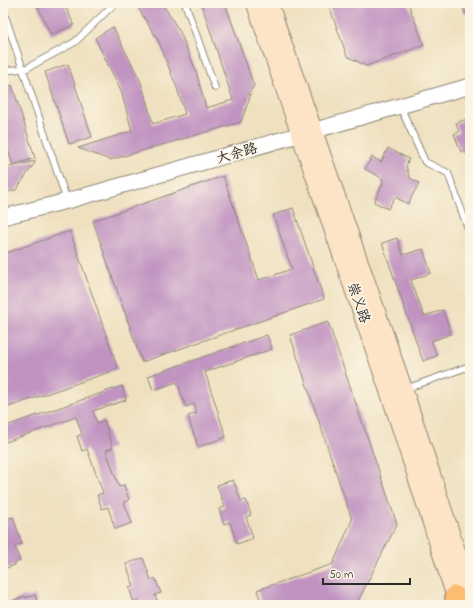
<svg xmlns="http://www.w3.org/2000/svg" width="473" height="608" viewBox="0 0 473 608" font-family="'Indie Flower','LXGW WenKai TC',sans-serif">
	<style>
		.building { fill: #c093c1 }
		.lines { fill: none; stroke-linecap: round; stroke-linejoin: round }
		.service-casing { stroke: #8d8676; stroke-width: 8 }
		.tertiary-casing { stroke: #8d8676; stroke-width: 17 }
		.secondary-casing { stroke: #8d8676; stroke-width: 19 }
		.trunk-casing { stroke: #8d8676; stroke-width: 22 }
		.service { stroke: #fff; stroke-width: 6 }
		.tertiary { stroke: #fff; stroke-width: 15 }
		.secondary { stroke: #fee4c6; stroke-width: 17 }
		.trunk { stroke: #fdbc70; stroke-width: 20 }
		.labels { text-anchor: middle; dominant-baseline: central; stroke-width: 3.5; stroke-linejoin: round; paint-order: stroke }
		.street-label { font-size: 14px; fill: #2b2b2b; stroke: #fcf5e5 }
	</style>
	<rect width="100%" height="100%" fill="#fcf5e5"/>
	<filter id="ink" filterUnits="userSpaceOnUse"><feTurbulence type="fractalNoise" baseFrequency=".025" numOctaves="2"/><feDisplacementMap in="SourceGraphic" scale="8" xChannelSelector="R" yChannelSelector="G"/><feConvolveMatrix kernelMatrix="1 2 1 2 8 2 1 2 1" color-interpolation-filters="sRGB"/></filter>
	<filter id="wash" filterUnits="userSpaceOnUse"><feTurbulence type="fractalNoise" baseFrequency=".012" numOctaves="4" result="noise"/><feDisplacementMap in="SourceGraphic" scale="16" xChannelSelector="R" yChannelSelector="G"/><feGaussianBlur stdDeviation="0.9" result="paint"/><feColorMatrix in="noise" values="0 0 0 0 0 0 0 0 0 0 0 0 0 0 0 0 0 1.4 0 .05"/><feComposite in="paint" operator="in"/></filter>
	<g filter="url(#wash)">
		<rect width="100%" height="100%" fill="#efe1c0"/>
		<g id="blocks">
			<path class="building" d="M36,3H64L74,25L51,35Z
				M135,3H162L180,32L196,71L206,108L233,100L201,3H225L254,86L247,95L251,94L241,122L110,160L78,148L132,131L121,91L95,38L113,27L141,82L153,124L185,114L177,88L158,40Z
				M328,3H408L424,45L366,66L347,56Z
				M462,3H470V12L465,14Z
				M68,64L92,137L69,144L45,72Z
				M12,85L35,158L13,165L3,135V88Z
				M470,118V163L465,150L461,152L454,134L459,132L456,123Z
				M388,148L409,159L406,166L410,178L419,183L408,204L395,197L388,209L374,202L383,183L382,178L365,169L372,157L381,162Z
				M36,161L16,190L3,193V168Z
				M223,176L259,280L292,269L273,215L293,208L324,299L142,362L93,221Z
				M70,231L118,369L3,409V254Z
				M397,238L403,255L423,249L431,273L411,280L424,316L443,310L451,334L431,341L437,356L423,361L382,243Z
				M328,322L397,524L356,605H262L257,590L333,564L352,520L290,335Z
				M267,335L272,349L205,372L226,437L198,447L188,416L197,413L194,404L186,407L177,382L153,390L148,376Z
				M122,386L126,400L93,411L97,423L104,420L113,448L106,450L119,487L124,485L129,500L124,502L132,523L115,529L108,507L102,509L97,495L103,493L87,449L82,451L77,436L82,434L76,417L3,443V427Z
				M233,480L241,501L246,500L251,515L246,517L253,538L237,544L230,522L224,524L219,509L225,507L217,485Z
				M3,511L6,519L13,517L22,544L15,546L20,561L15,563V565L3,569Z
				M143,558L151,580L155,578L161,593L155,595L159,605H141L139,600L134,602L129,588L134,586L126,564Z
				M35,595L38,605H3L25,596L26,598Z"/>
		</g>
	</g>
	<g filter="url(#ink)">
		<use href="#blocks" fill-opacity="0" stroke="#8d8676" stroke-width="1"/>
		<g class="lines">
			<g class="service-casing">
				<path id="service" d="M185,3L215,88
					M4,13L67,201
					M3,71L27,68L75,42L115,3
					M400,106L425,162L448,173L470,234
					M405,389L470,366"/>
			</g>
			<g class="tertiary-casing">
				<path id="tertiary" d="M3,217L67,201L470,86"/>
			</g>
			<g class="secondary-casing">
				<path id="secondary" d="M255,3L393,404L458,605
					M269,3L404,390L470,592"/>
			</g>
			<g class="trunk-casing">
				<path id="trunk" d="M455,596L457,605"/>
			</g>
			<use href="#service" class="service"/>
			<use href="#tertiary" class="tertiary"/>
			<use href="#secondary" class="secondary"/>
			<use href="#trunk" class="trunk"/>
		</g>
	</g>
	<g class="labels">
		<g class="street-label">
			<text transform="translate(237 154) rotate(-16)">大余路</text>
			<text transform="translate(358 303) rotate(71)">崇义路</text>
		</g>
	</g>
	<rect width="473" height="608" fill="none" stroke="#fcf5e5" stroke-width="16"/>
	<path d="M323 578v6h87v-6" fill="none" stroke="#2b2b2b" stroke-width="2"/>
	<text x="329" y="578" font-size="12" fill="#2b2b2b" stroke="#fcf5e5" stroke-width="3" paint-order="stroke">50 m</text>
</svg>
